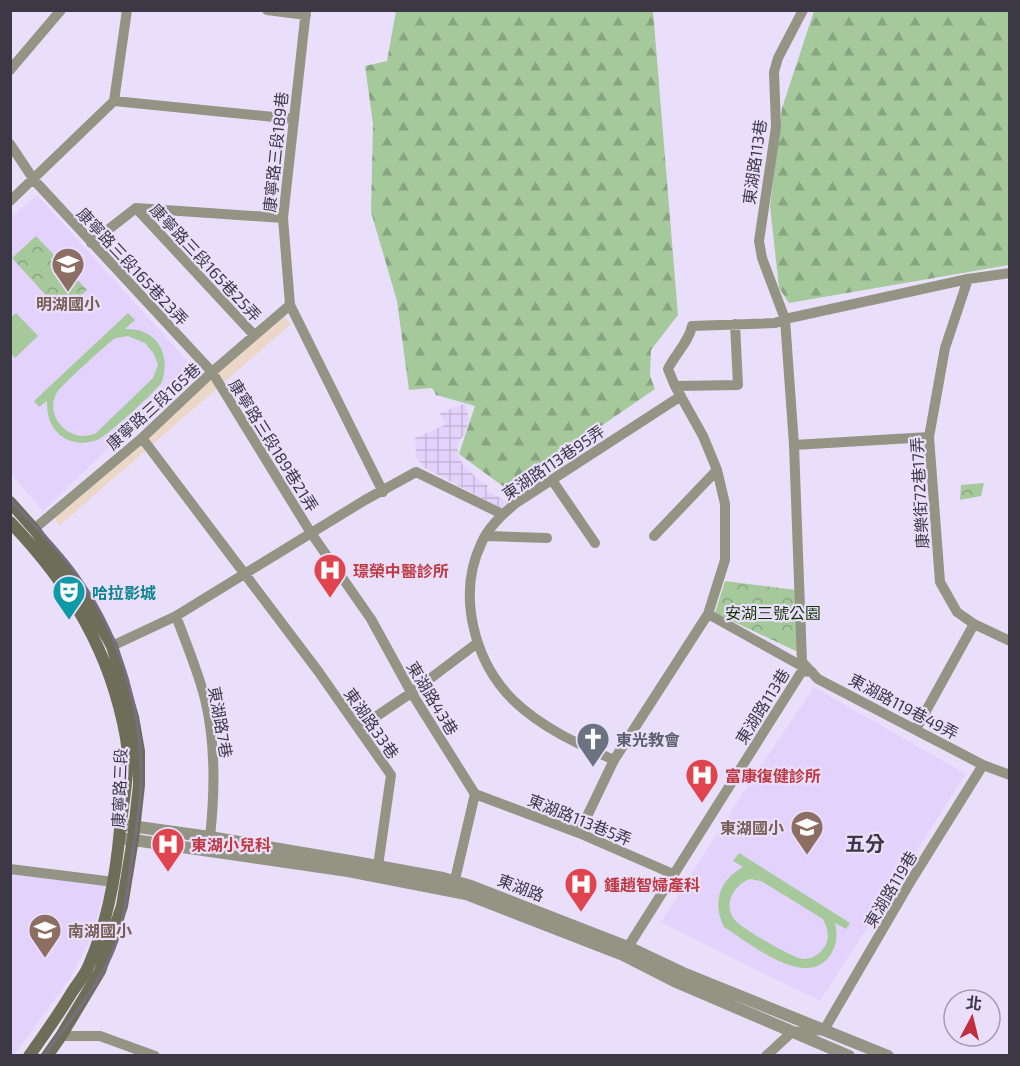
<svg xmlns="http://www.w3.org/2000/svg" width="1020" height="1066" viewBox="0 0 1020 1066" font-family="'Exo 2','Noto Sans TC',sans-serif">
	<style>
		.commercial { fill: #ebd7c8 }
		.industrial { fill: url(#industrial-grid) }
		.built { fill: #e3d2fb }
		.grass { fill: #a6c99c; fill-rule: evenodd }
		.forest { fill: url(#forest-firs) }
		.park { fill: url(#park-crowns) }
		.lines { fill: none; stroke-linecap: round; stroke-linejoin: round }
		.minor { stroke: #949485; stroke-width: 10 }
		.tertiary { stroke: #949485; stroke-width: 12 }
		.secondary { stroke: #6e6e58; stroke-width: 12 }
		.rail { stroke: #766f81; stroke-width: 3 }
		.labels { text-anchor: middle; dominant-baseline: central; stroke-width: 4.5; stroke-linejoin: round; paint-order: stroke }
		.street-label { font-size: 16px; fill: #3d3845; stroke: #eadffb }
		.education-label { font-size: 16px; font-weight: bold; fill: #785e54; stroke: #eadffb }
		.health-label { font-size: 16px; font-weight: bold; fill: #be3a42; stroke: #eadffb; text-anchor: start }
		.culture-label { font-size: 16px; font-weight: bold; fill: #0d838f; stroke: #eadffb; text-anchor: start }
		.park-label { font-size: 16px; fill: #123604; stroke: #eadffb }
		.worship-label { font-size: 16px; font-weight: bold; fill: #5b616d; stroke: #eadffb; text-anchor: start }
		.quarter-label { font-size: 20px; font-weight: bold; fill: #3d3845; stroke: #eadffb }
	</style>
	<defs>
		<pattern id="industrial-grid" width="8" height="8" patternUnits="userSpaceOnUse" patternTransform="scale(1.5)"><rect width="8" height="8" fill="#e3d2fb"/><path d="M0 4h8M4 0v8" fill="none" stroke="#c4b5d8"/></pattern>
		<pattern id="forest-firs" width="22" height="20" patternUnits="userSpaceOnUse" patternTransform="scale(1.5)"><rect width="22" height="20" fill="#a6c99c"/><path d="M5 1l3.5 6h-7zM16 11l3.5 6h-7z" fill="#88a481"/></pattern>
		<pattern id="park-crowns" width="20" height="18" patternUnits="userSpaceOnUse" patternTransform="scale(1.5)"><rect width="20" height="18" fill="#a6c99c"/><path d="M2 6a3 3 0 1 1 6 0M12 15a3 3 0 1 1 6 0" fill="none" stroke="#88a481"/></pattern>
	</defs>
	<rect width="100%" height="100%" fill="#eadffb"/>
	<path class="commercial" d="M279,310L291,324L59,526L52,511Z"/>
	<path class="industrial" d="M466,403L469,421L464,435L457,443L458,455L463,465L478,479L488,486L486,490L507,502L501,508L425,468L416,457L415,438L445,425L440,413Z"/>
	<path class="built" d="M37,195L193,367L43,511L11,474L10,218Z
		M814,687L966,774L820,1001L661,922L744,791Z
		M11,872L107,884L91,938L69,980L14,1055L11,1056Z"/>
	<path class="grass" d="M16,313L38,336L15,358L11,353L10,318Z
		M128,313L135,320L125,329C157,328 171,353 162,382C155,392 109,434 99,439C86,445 71,444 60,435C49,425 47,415 47,401L39,407L34,401ZM128,336L145,343L154,354L158,365L153,378L95,434C91,435 86,436 81,436C60,434 45,409 58,391C63,384 107,344 114,339C118,337 124,337 128,336Z
		M739,853L850,923L846,929L835,923C838,936 837,947 828,958C803,988 748,942 724,927C712,903 719,880 743,867L733,861ZM750,879L761,881L823,919C828,929 831,939 823,949C819,955 811,959 803,959C792,958 747,931 738,923C721,909 732,885 750,879Z"/>
	<path class="forest" d="M396,11H653L678,315L651,350L650,376L655,389L508,490L459,454L475,406L436,395L432,388L409,390L397,301L371,212L373,124L365,66L387,61Z
		M814,11H1009V265L789,303L779,288L770,206L782,108Z"/>
	<path class="park" d="M36,236L87,290L62,313L12,258Z
		M984,483L981,496L960,500L961,485Z
		M725,581L797,590L800,653L715,613Z"/>
	<g class="lines">
		<path class="minor" d="M267,10L306,15
			M306,10L283,218L290,305L383,492
			M803,10L778,58L774,72L776,127L759,241L762,258L785,319L794,445L802,662L818,679L983,765L1010,775
			M10,70L61,10
			M114,101L294,119
			M114,101L127,10
			M10,144L34,180L212,372L311,533L371,619L411,692L475,794L453,888
			M10,201L114,101
			M136,208L254,335
			M91,243L136,208L283,218
			M968,279L945,348L929,437L940,582L957,612L974,624L1010,641
			M675,386L738,385L735,324
			M142,438L318,671L391,775L378,866
			M794,445L929,437
			M552,480L595,543
			M34,529L142,438L212,372L290,305
			M487,536L547,538
			M654,536L717,470
			M176,616C186,643 198,671 205,699C216,744 215,791 210,837
			M112,646L176,616L365,500L416,472L502,514
			M807,669L708,614L725,560V504L717,470L703,436L675,386L668,369C675,354 689,342 692,326L775,323L785,319L968,279L1010,273
			M359,728L411,693L476,644
			M916,729L974,624
			M614,760C578,744 542,728 513,700C474,661 457,595 481,544C488,527 503,514 516,503L681,396
			M475,794L579,833L673,874
			M579,833L614,760L708,614
			M10,869L114,882
			M628,947L802,671L812,672
			M61,1036H100L155,1056
			M766,1056L792,1032L824,1030L912,879L983,765"/>
		<path class="tertiary" d="M124,825L210,837L350,861L443,878L471,886L628,947L683,973L888,1056
			M120,838L348,871L466,894L623,955L674,981L849,1056"/>
		<path class="secondary" d="M10,502L34,529L81,591L112,646L133,717L139,751V785L133,839L122,906L100,971L61,1036L47,1056
			M10,522C70,584 111,653 126,738C131,764 123,803 120,829C116,876 108,921 89,965C85,975 78,983 72,992C59,1014 44,1035 29,1056"/>
		<path class="rail" d="M10,500C35,526 62,552 82,582C122,641 143,713 141,784C140,808 136,832 132,856C127,890 125,927 110,958C93,993 67,1024 44,1056"/>
	</g>
	<defs>
		<g id="school-pin" transform="scale(1.725)"><path d="M0 17L-7.5 6A9.5 9.5 0 1 1 7.5 6Z" fill="#8d6e63" stroke="#eadffb"/><path d="M0-5L7-2L0 1L-7-2ZM-4 1L0 2.5L4 1V4Q0 6-4 4Z" fill="#fff"/></g>
		<g id="hospital-pin" transform="scale(1.725)"><path d="M0 17L-7.5 6A9.5 9.5 0 1 1 7.5 6Z" fill="#e0444e" stroke="#eadffb"/><path d="M-5-5h3v3.5h4V-5h3V5h-3V1.5h-4V5h-3Z" fill="#fff"/></g>
		<g id="theatre-pin" transform="scale(1.725)"><path d="M0 17L-7.5 6A9.5 9.5 0 1 1 7.5 6Z" fill="#0f9aa8" stroke="#eadffb"/><path d="M-5-5.5Q0-4 5-5.5V0Q5 5 0 6Q-5 5-5 0ZM-3.3-2.5H-1v1.5H-3.3ZM1-2.5H3.3v1.5H1ZM-2.8 1Q0 5.5 2.8 1Z" fill="#fff"/></g>
		<g id="church-pin" transform="scale(1.725)"><path d="M0 17L-7.5 6A9.5 9.5 0 1 1 7.5 6Z" fill="#6b7280" stroke="#eadffb"/><path d="M-1.2-6h2.4v3.5h3.3v2.4h-3.3V6h-2.4V-.1h-3.3v-2.4h3.3Z" fill="#fff"/></g>
	</defs>
	<g fill-rule="evenodd">
		<use href="#school-pin" x="68" y="264"/>
		<use href="#hospital-pin" x="330" y="570"/>
		<use href="#theatre-pin" x="69" y="592"/>
		<use href="#church-pin" x="593" y="739"/>
		<use href="#hospital-pin" x="702" y="775"/>
		<use href="#school-pin" x="807" y="827"/>
		<use href="#hospital-pin" x="168" y="844"/>
		<use href="#hospital-pin" x="581" y="884"/>
		<use href="#school-pin" x="45" y="930"/>
	</g>
	<g class="labels">
		<g class="street-label">
			<text transform="translate(275 152) rotate(-84)">康寧路三段189巷</text>
			<text transform="translate(754 162) rotate(-82)">東湖路113巷</text>
			<text transform="translate(206 262) rotate(47)">康寧路三段165巷25弄</text>
			<text transform="translate(133 266) rotate(47)">康寧路三段165巷23弄</text>
			<text transform="translate(153 406) rotate(-42)">康寧路三段165巷</text>
			<text transform="translate(274 445) rotate(58)">康寧路三段189巷21弄</text>
			<text transform="translate(553 462) rotate(-34)">東湖路113巷95弄</text>
			<text transform="translate(919 493) rotate(-93)">康樂街72巷17弄</text>
			<text transform="translate(433 698) rotate(59)">東湖路43巷</text>
			<text transform="translate(762 706) rotate(-58)">東湖路113巷</text>
			<text transform="translate(904 706) rotate(28)">東湖路119巷49弄</text>
			<text transform="translate(221 722) rotate(80)">東湖路7巷</text>
			<text transform="translate(372 723) rotate(55)">東湖路33巷</text>
			<text transform="translate(119 788) rotate(-88)">康寧路三段</text>
			<text transform="translate(580 819) rotate(22)">東湖路113巷5弄</text>
			<text transform="translate(521 887) rotate(21)">東湖路</text>
			<text transform="translate(890 889) rotate(-59)">東湖路119巷</text>
		</g>
		<g class="education-label">
			<text x="68" y="303">明湖國小</text>
			<text x="784" y="827" text-anchor="end">東湖國小</text>
			<text x="68" y="930" text-anchor="start">南湖國小</text>
		</g>
		<g class="health-label">
			<text x="353" y="570">璟榮中醫診所</text>
			<text x="725" y="775">富康復健診所</text>
			<text x="191" y="844">東湖小兒科</text>
			<text x="604" y="884">鍾趙智婦產科</text>
		</g>
		<g class="culture-label">
			<text x="92" y="592">哈拉影城</text>
		</g>
		<g class="park-label">
			<text x="773" y="612">安湖三號公園</text>
		</g>
		<g class="worship-label">
			<text x="616" y="739">東光教會</text>
		</g>
		<g class="quarter-label">
			<text x="865" y="843">五分</text>
		</g>
	</g>
	<rect width="1020" height="1066" fill="none" stroke="#3d3845" stroke-width="24"/>
	<g transform="translate(972 1018) rotate(7)"><circle r="28" fill="#eadffb" stroke="#a59cb2" stroke-width="1.5"/>
	<path d="M0-4.5L10 22L0 15L-10 22Z" fill="#bf2f40"/>
	<text y="-9" font-size="16" font-weight="bold" text-anchor="middle" fill="#3d3845">北</text>
	</g>
</svg>
